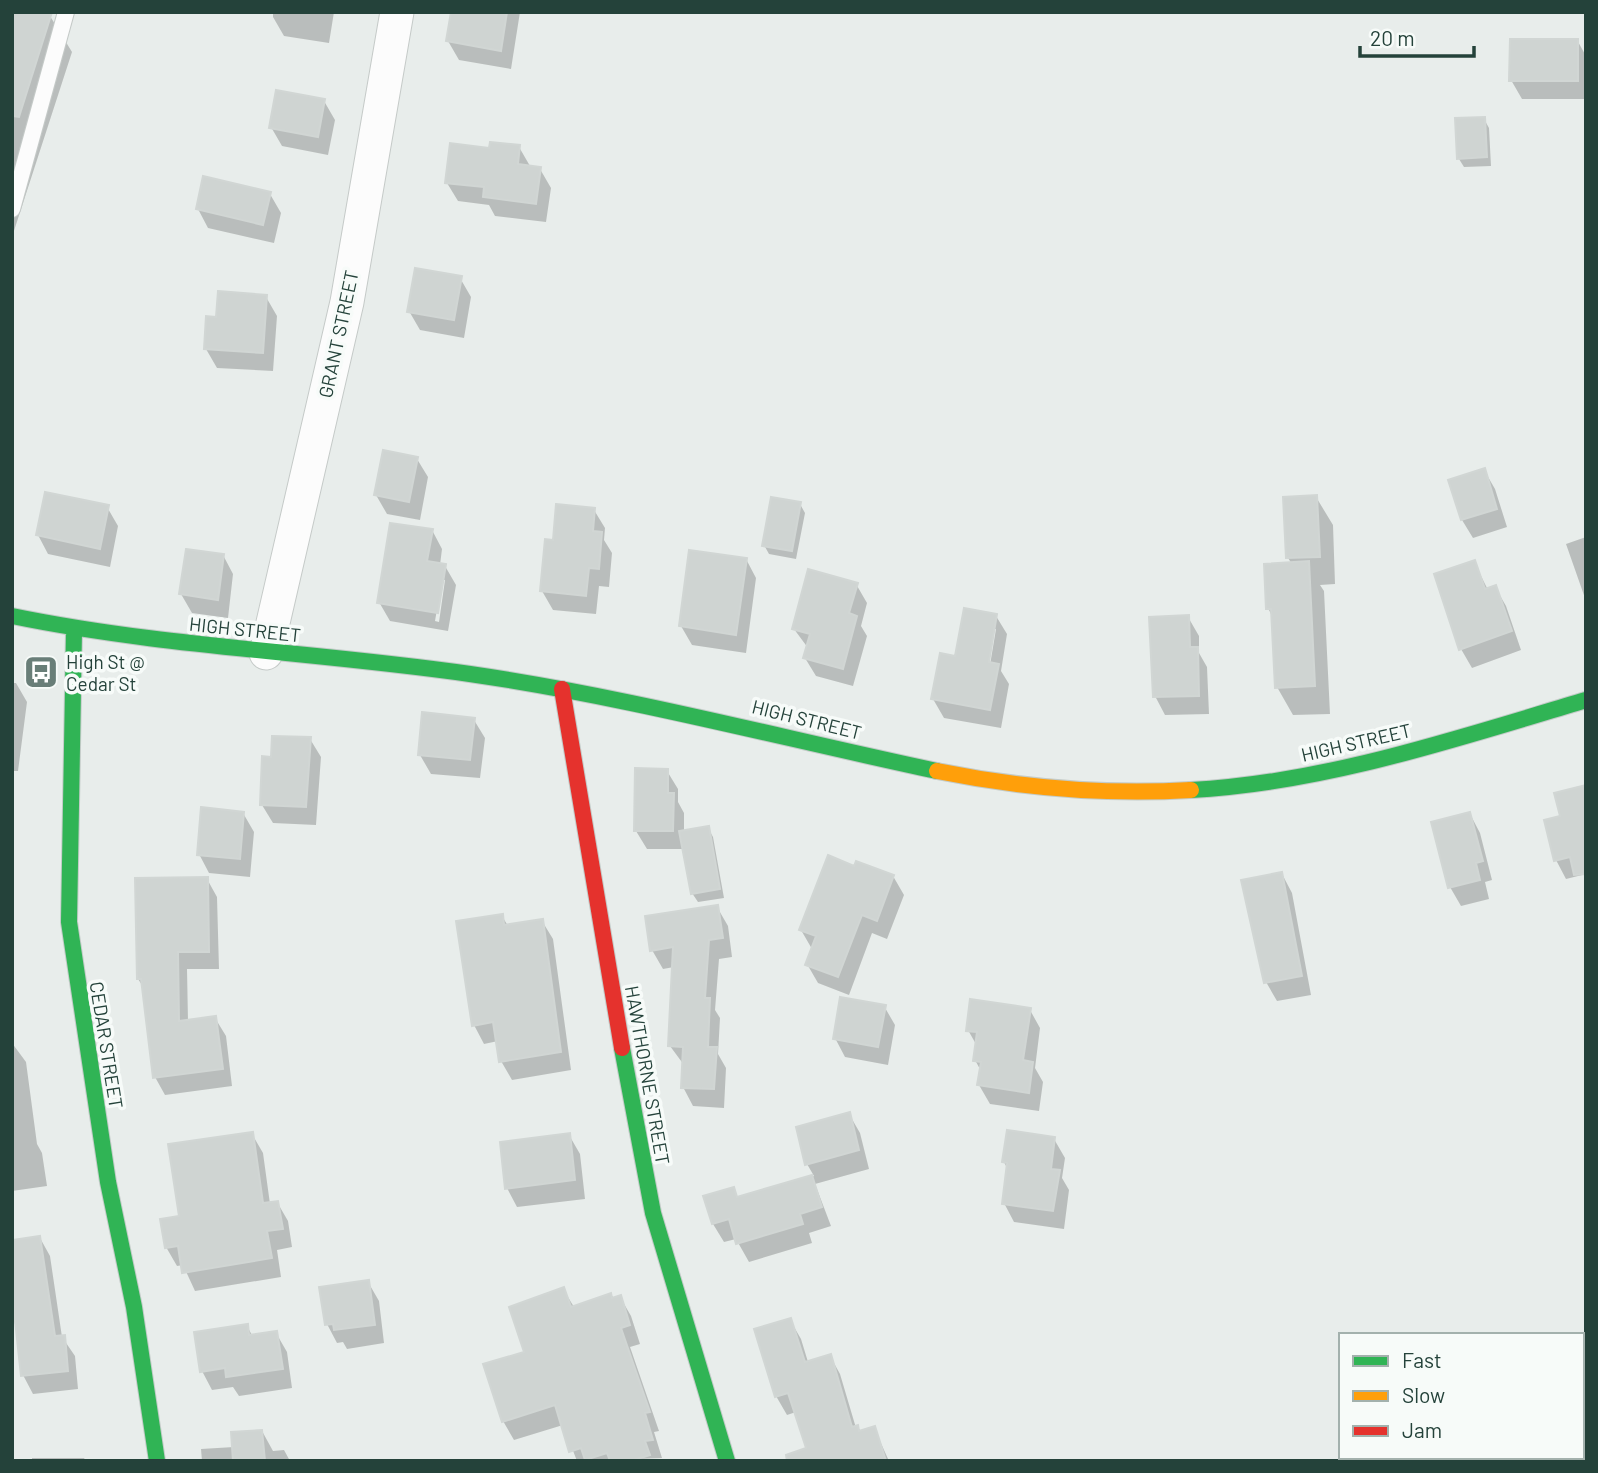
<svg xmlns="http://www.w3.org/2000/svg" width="1598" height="1473" viewBox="0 0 1598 1473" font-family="Barlow,sans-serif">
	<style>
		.shadow { fill: #0003; fill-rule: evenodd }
		.building { fill: #cfd4d2; stroke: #d1d6d4; stroke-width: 2 }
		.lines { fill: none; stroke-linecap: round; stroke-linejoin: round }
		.lane-casing { stroke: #c5cac8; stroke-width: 18 }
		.street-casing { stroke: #c5cac8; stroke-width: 35 }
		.fast-casing { stroke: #c3cbc8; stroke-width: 18 }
		.slow-casing { stroke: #c3cbc8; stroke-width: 18 }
		.jam-casing { stroke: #c3cbc8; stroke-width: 18 }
		.lane { stroke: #fcfcfc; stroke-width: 16 }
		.street { stroke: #fcfcfc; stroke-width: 33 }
		.fast { stroke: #30b455; stroke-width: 16 }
		.slow { stroke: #ff9f0a; stroke-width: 16 }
		.jam { stroke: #e5322d; stroke-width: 16 }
		.labels { text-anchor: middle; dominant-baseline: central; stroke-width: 7; stroke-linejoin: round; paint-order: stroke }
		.street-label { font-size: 19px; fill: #24423a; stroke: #f7fbf9 }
		.poi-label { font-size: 19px; fill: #24423a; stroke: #f7fbf9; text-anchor: start }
	</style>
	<rect width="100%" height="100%" fill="#e8edeb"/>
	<path class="shadow" d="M12,12L50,16L72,52L12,237Z
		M273,12H334L329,43L284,36L273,17Z
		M453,12H520L511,69L459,60L448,41Z
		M1577,40L1586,56V99H1522L1511,80Z
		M324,101L335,120L328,155L282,146L271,127Z
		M1484,119L1489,128L1491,166L1464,167L1459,159Z
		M519,147L530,166L540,169L551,188L546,222L495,216L489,205L458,201L447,183L491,150Z
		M270,194L281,213L274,243L208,228L198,209Z
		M460,278L471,297L464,338L420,330L409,311Z
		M266,297L277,316L273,371L217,368L206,349L218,318Z
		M417,459L428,477L420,520L387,514L376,495Z
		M1484,470L1495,489L1507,527L1473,538L1462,520L1450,481Z
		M1316,497L1333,525L1335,584L1320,585L1324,591L1330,714L1293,715L1277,687L1273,618L1268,608L1292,564L1288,558Z
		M800,504L805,513L796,559L769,554L764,545Z
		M107,507L118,526L110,567L48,554L38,535Z
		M594,510L605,528L604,540L612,553L609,587L599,586L596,614L553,610L542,591L554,542Z
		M432,530L442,549L440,565L445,566L456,585L448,631L390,621L379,602ZM442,580H445L439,622L435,621Z
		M1586,537V601L1566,544Z
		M223,555L233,574L228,618L192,613L181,594Z
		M746,559L756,578L746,653L692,645L681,626Z
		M1474,562L1488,590L1495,587L1506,606L1521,650L1472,668L1461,649Z
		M856,584L867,603L861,626L867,636L853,686L816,676L805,658L808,648L794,629Z
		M996,616L1007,634L1001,671L1009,684L1001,728L944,718L933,699L956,658ZM993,629H996L989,671H985Z
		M1188,617L1199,636V653L1207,667L1209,714L1165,715L1155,696Z
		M12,683H16L27,702L18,771H12Z
		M474,720L485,738L480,778L431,774L420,755Z
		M310,739L321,757L316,825L273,823L262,805L273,759Z
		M667,771L678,789V802L684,813V832L708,828L713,837L724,898L698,902L692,893L684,849H647L636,831Z
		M1586,787V874L1566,879L1556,860L1562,817Z
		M243,813L254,832L250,877L209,873L199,854Z
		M1470,814L1480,833L1492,880L1485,882L1489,899L1461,906L1450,887Z
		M855,868L893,876L904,895L887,939L872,933L849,995L818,983L807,964L812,949L801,930Z
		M1282,874L1292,893L1311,995L1277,1001L1266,982Z
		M207,879L217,897L219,969H187L188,1021L215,1018L226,1036L232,1086L165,1095L155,1077L144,988L138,979Z
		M717,907L728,926L732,957L719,959L715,1010L720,1018L718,1054L726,1068L724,1108L693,1106L683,1087L684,1065L670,1046L674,967L663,969L652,950Z
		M502,916L508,926L542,921L553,939L571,1070L512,1080L501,1061L498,1041L484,1044L474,1025Z
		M884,1006L895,1025L888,1065L845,1057L835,1038Z
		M1030,1010L1040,1028L1035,1068L1043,1082L1039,1111L990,1104L979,1085L981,1071L975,1060L977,1046L968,1030Z
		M12,1043L26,1062L37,1144L42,1153L47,1186L12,1191Z
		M849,1114L860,1133L869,1169L815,1184L831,1226L809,1233L812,1243L749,1262L736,1239L724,1242L713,1224L705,1197L733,1189L738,1199L814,1176L807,1164Z
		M252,1134L263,1153L270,1204L277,1202L288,1221L292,1247L277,1250L281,1277L195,1291L183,1265L177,1266L166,1247Z
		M569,1135L580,1154L585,1199L517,1207L507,1188Z
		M1054,1139L1065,1158L1062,1178L1069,1190L1064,1229L1014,1222L1004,1203L1008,1170L1004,1162Z
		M40,1238L50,1256L62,1337L75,1356L78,1389L33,1394L23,1375L12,1306V1242Z
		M368,1282L379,1301L384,1343L347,1349L343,1342L337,1343L327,1324Z
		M563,1289L574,1307L620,1297L631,1316L640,1344L630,1347L659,1431L654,1432L662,1458L577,1461L563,1425L514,1440L503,1421L527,1353Z
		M790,1320L801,1339L808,1362L830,1356L840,1374L856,1428L860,1432L874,1428L889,1461H811L796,1412L787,1415L776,1396Z
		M247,1326L253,1337L276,1333L287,1352L292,1388L239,1396L233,1387L212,1390L202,1371Z
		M262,1431L273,1451L284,1450L290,1461H202L201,1449L234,1447Z
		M32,1458H84L86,1461H32Z"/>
	<path class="building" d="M12,12H52L19,117L12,116Z
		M451,12H507L501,51L446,41Z
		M1510,39H1578V81H1509Z
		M276,90L325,99L318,137L269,128Z
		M1485,117L1487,157L1457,159L1455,118Z
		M490,142L520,145L518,164L541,167L536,204L483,197L484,187L445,183L450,143L489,148Z
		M203,176L271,192L263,225L196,209Z
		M415,268L462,276L454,320L407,312Z
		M218,291L267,295L263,353L204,349L206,316L216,317Z
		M383,450L418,457L409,502L374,495Z
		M1485,468L1497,509L1461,520L1448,480Z
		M45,492L109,505L100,549L36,535Z
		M1317,495L1320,557L1286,558L1283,497Z
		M771,497L801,502L792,551L762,546Z
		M556,504L595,508L593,531L602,532L599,569L589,568L586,596L540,591L545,539L553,540Z
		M390,523L433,529L427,561L446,564L438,613L377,603Z
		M186,549L224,554L218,600L179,594Z
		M689,550L747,558L736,635L679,626Z
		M1475,560L1485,589L1496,585L1512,631L1459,650L1434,574Z
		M1309,561L1315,686L1275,688L1271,609H1266L1264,564Z
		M808,569L858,583L849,613L857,616L843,669L803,658L810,634L792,629Z
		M964,608L997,614L989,662L999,664L990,710L931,699L940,653L955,656Z
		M1189,615L1190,647H1198L1199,696L1153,697L1149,617Z
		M422,712L475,718L470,760L418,755Z
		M272,736L311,737L306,807L260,805L262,756L271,757Z
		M635,768L668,769V793H674L673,831H634Z
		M1586,785V874L1574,875L1570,857L1554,861L1544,820L1560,816L1554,793Z
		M201,807L244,812L240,859L197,855Z
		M1470,812L1483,861L1476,863L1480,880L1448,888L1431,822Z
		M709,826L720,889L691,894L679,831Z
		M828,855L854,866L856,861L894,875L877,921L862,915L838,977L805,965L816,936L799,930Z
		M1282,872L1302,976L1264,983L1241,880Z
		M208,877L209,952H178L179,1021L216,1016L223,1069L153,1078L141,979H137L135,878Z
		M718,905L723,938L709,940L705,998H710L708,1047H717L714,1089L681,1088L683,1047L668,1046L673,947L650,951L645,916Z
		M503,914L504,925L543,919L561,1052L499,1062L493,1022L472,1026L456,921Z
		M840,997L886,1005L878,1047L833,1039Z
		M970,999L1031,1008L1023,1060L1033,1062L1029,1093L977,1085L981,1062L973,1061L977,1032L966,1031Z
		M850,1112L859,1150L805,1165L796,1127Z
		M1007,1130L1055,1137L1051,1169L1060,1170L1053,1211L1002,1204L1007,1163L1002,1162Z
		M253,1132L263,1203L278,1201L283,1229L267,1231L272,1258L182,1273L178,1246L165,1248L160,1219L179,1216L168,1144Z
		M570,1133L575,1180L505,1189L500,1142Z
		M812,1175L822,1207L800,1214L803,1224L736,1244L729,1219L712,1224L703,1196L734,1187L737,1197Z
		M40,1236L55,1336L65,1335L68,1371L21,1376L12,1293V1240Z
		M369,1280L375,1325L334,1330L333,1324L325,1325L319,1287Z
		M564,1287L571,1307L611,1293L612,1298L621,1295L630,1325L621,1328L650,1412L645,1413L653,1440L645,1441L650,1455L631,1461H610L607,1453L585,1460L581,1448L569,1452L555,1405L502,1422L483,1364L524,1352L509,1307Z
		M791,1318L805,1362L831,1354L852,1427L858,1425L859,1431L875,1426L886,1461H787L786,1455L806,1448L788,1393L775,1397L754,1329Z
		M248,1324L249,1335L277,1331L283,1369L226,1377L225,1368L200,1372L194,1332Z
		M262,1430L265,1461H233L231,1432Z"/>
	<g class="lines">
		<g class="lane-casing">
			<path id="lane" d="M12,209L66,12"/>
		</g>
		<g class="street-casing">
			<path id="street" d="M266,653L347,302L397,12"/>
		</g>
		<g class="fast-casing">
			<path id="fast" d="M12,616C163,647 317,652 470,674C628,697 781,738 937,771
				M74,630L69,922L108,1182L134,1307L157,1461
				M1191,790C1325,783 1458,738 1586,700
				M622,1048L653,1213L727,1461"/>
		</g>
		<g class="slow-casing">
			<path id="slow" d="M937,771C1021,788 1105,795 1191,790"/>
		</g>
		<g class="jam-casing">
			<path id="jam" d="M562,689L622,1048"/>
		</g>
		<use href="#lane" class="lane"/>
		<use href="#street" class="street"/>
		<use href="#fast" class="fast"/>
		<use href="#slow" class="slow"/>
		<use href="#jam" class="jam"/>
	</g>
	<defs>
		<g id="bus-square" transform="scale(1.75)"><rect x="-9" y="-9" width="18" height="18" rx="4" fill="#697e78" stroke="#f7fbf9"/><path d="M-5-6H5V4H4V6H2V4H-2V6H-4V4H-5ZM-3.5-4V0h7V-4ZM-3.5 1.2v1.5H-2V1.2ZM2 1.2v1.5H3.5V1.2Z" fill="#fff"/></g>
	</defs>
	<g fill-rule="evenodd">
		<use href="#bus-square" x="41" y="672"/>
	</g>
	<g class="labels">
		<g class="street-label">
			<text transform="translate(338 334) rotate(-78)">GRANT STREET</text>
			<text transform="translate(245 629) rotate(6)">HIGH STREET</text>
			<text transform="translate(807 719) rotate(14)">HIGH STREET</text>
			<text transform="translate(1356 742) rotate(-13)">HIGH STREET</text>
			<text transform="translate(107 1045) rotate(81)">CEDAR STREET</text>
			<text transform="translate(648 1075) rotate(80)">HAWTHORNE STREET</text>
		</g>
		<g class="poi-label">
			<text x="66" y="661">High St @<tspan x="66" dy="22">Cedar St</tspan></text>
		</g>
	</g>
	<rect width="1598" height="1473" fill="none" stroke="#24423a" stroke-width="28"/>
	<rect x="1339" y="1333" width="245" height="126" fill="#f7fbf9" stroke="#a3b1ad" stroke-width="2"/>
	<rect x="1353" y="1356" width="35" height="10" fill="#30b455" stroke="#a3b1ad" stroke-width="2"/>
	<text x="1402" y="1368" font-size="21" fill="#24423a">Fast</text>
	<rect x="1353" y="1391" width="35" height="10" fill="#ff9f0a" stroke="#a3b1ad" stroke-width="2"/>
	<text x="1402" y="1403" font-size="21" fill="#24423a">Slow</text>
	<rect x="1353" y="1426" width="35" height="10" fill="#e5322d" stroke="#a3b1ad" stroke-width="2"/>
	<text x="1402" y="1438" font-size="21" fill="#24423a">Jam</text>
	<path d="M1360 46v10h114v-10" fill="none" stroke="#24423a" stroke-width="3.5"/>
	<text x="1370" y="46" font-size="21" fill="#24423a" stroke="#f7fbf9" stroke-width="5" paint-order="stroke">20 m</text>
</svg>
